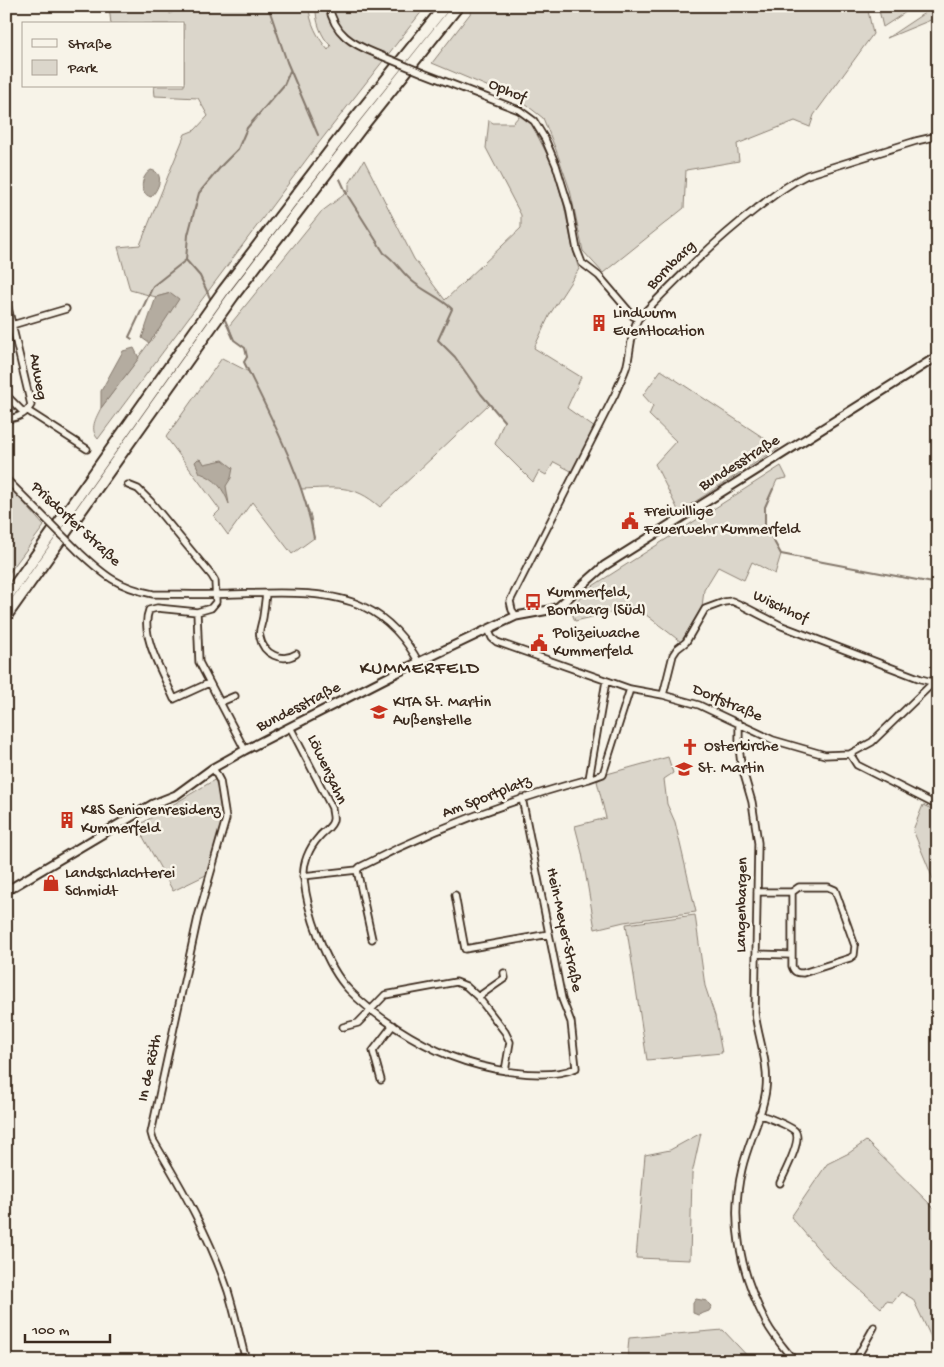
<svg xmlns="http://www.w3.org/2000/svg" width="944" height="1367" viewBox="0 0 944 1367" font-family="'Gochi Hand',sans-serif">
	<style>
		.green { fill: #dbd6cb; stroke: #8b8074 }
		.water { fill: #b4aca0; stroke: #84786c }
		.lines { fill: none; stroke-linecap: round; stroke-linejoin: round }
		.stream { stroke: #84786c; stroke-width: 2 }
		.minor-casing { stroke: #3b2a1e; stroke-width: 9 }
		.tertiary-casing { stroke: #3b2a1e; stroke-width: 11 }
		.motorway-casing { stroke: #3b2a1e; stroke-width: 14 }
		.minor { stroke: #f7f3e8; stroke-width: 5.5 }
		.tertiary { stroke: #f7f3e8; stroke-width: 7 }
		.motorway { stroke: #f7f3e8; stroke-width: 10 }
		.minor-bridge-casing { stroke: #3b2a1e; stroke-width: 9; stroke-linecap: butt }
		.minor-bridge { stroke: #f7f3e8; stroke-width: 5.5 }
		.labels { text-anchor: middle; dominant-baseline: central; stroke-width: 5; stroke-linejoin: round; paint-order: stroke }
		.street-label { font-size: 16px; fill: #3b2a1e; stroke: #f7f3e8 }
		.poi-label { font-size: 16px; fill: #3b2a1e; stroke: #f7f3e8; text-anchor: start }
		.quarter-label { font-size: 19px; letter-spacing: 1px; fill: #3b2a1e; stroke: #f7f3e8 }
	</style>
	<rect width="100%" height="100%" fill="#f7f3e8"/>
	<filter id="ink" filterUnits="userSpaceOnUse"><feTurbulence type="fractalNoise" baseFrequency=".02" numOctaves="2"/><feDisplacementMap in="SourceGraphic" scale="10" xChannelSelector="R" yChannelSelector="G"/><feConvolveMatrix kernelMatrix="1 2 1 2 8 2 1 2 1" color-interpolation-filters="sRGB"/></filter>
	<g filter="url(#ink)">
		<path class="green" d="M109,6H169L170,14L181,6H309C309,22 318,38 328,50L331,46C321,37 315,20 316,6H426L318,144L98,439C89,429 96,418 101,408L160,328L171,293L156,297L130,290L118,247L140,245L185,134L195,130L208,116L198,98L155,96L154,86H184V24H111Z
			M476,6H867L873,34L814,115L810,127L795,121L737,144L739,161L686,170L684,208L603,273L583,251L570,190L556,150L543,118L520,100L432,63Z
			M878,6H915L883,27Z
			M935,6H938V17L887,38Z
			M520,115L531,123L552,164L564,205L573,250L579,269L550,314L534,348L581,377L567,408L595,428L573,472L554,462L546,475L539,471L533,482L495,444L504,421L489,404L380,507C353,483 335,488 301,489L311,517L314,538L292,554L252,502L228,535L214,516L220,510L166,437L222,358L249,372L244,362L247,357L245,348L234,340L229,326L321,212L349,191V184L364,160L414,259L445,300L521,228V215L486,148L489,120L493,123H513Z
			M661,370L779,448L679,512L655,464L676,441L649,415L653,406L643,395Z
			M781,466L787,478L777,480L765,507V525L781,554L775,574L752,562L744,580L718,567L704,590L702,607L681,642L636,607L575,621L570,608L588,589Z
			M6,482L44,526L6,577Z
			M668,757L673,773L664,779L667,804L675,822L696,912L624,922L595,929L582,853L575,826L606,818L597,781L607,774Z
			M216,779L223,819L208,874L173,891L137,826Z
			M923,805L938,812V891L913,830Z
			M695,915L705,986L715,1016L722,1053L647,1060L626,924Z
			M701,1133L692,1174L690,1260L636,1258L645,1155L670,1150Z
			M866,1141L938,1212V1352L913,1299L901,1292L893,1302L886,1301L881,1308L833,1266L791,1217L827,1164L849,1153Z
			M723,1330L752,1361H627L629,1338Z"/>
		<path class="water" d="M151,170C166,173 158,190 151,197C138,193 141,176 151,170Z
			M171,293L179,299L160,328L149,343L142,338L156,297Z
			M134,348L139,358L101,408V391L123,351Z
			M198,459L202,460L204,464L223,460L233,468L231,478L226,486L229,504C223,488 216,479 200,473L195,462Z
			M696,1299L707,1301L712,1306L709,1311L698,1315L693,1313V1303Z"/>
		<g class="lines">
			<path class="stream" d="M268,6L287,62L318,135
				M340,179L347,194
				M348,196L384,253C396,261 401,272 412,281C425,292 440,297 452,309L438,340L455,357L481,394L504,421
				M186,260L200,276L210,298
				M225,320L234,340L245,348L247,357L244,362C271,418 303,476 314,538
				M132,339L129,337L153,286L186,260L188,235L199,193L223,164L238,149L247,128L284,85L290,71
				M773,489L765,507V525L781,554L938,584"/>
			<g class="minor-casing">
				<path id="minor" d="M329,6C334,34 352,44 377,54
					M423,73L519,110L534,121L545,139L556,165L569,207L577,250L582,263L599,276L633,316L638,319
					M6,299L31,405C25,415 17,418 6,419
					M12,325L66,309
					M6,395L24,413
					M28,411L87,449
					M6,479L39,512
					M128,485L138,489L151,502L212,576L215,581L216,602L211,608L197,612L199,662L245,750
					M79,552C105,576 118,587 153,594C180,594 206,595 233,594C274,593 327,589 364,607C388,618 407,640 419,663
					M266,594C265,601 264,610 263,617C262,624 258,631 260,637C263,654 282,663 296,654
					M197,612L157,608L149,610C139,635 164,675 174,699L209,683
					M516,616L512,610L510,601L615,394C619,384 624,375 627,365C631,349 630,334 638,319C676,280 713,242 756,209C773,196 788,184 807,175L916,141L938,136
					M488,629L492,638L497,642L630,689L663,695L699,705L773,740L825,755L850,754L872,742L938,678
					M663,695L673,655L677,649L686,642L705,609L724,602L732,601L743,606L782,626L921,679L936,683
					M221,702L235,696
					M739,723V747L741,764L752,802L758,843L755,1013C758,1038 769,1063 766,1089C763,1116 748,1142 742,1169C729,1223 741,1275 767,1324C774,1337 785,1349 794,1361
					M290,727L332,808C332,812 334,817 333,820C332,828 323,831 319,837C309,848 302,864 304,879C307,912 326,966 349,990C374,1016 417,1043 450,1056C483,1069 544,1082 576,1068L571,1022L562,999L522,798
					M850,754L857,765L938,806
					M213,768L220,781L226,819L198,917L151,1133L153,1140C182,1188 210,1237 228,1291C235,1314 240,1337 246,1361
					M589,779L603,774L630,689
					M357,870L372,939
					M303,876L357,870L360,867C431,830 510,800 589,779L606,681
					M799,887H828L835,890L855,946L854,955L850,958L803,973C796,973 794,972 792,966V892Z
					M757,892H792
					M455,895L465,949L549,934
					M756,954L791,955
					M478,997L505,978L504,973
					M343,1027L358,1023L385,995L456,982L466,986L478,997L505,1032L510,1042L505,1071
					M381,1080L373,1051L393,1025
					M759,1114C768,1118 789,1125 795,1131C803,1140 784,1173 780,1183
					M855,1361L874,1327"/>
			</g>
			<g class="tertiary-casing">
				<path id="tertiary" d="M6,891L153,804L176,795L213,768L245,750L396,673L516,616L549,610L558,607L604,566L938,356"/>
			</g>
			<g class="motorway-casing">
				<path id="motorway" d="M6,598L224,290L353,121L445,6
					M6,616L233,296L364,124L458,6"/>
			</g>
			<use href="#minor" class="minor"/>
			<use href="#tertiary" class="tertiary"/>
			<use href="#motorway" class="motorway"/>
			<g class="minor-bridge-casing">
				<path id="minor-bridge" d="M377,54L423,73
					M39,512L79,552"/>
			</g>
			<use href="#minor-bridge" class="minor-bridge"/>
		</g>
	</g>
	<defs>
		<g id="building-bare" transform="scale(1.35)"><path d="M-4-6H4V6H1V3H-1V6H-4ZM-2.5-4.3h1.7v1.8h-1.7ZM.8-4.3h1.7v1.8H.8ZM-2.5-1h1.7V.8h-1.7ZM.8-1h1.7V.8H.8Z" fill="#c8321e" stroke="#f7f3e8" stroke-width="2.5" paint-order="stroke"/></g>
		<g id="civic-bare" transform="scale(1.35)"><path d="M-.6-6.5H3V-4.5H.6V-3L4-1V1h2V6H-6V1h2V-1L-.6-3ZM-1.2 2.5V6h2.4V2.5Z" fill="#c8321e" stroke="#f7f3e8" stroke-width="2.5" paint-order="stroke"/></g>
		<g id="bus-bare" transform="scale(1.35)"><path d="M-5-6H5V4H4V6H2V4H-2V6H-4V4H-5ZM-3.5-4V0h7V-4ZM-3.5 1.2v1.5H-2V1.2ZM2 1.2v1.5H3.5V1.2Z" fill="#c8321e" stroke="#f7f3e8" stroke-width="2.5" paint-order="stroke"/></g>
		<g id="school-bare" transform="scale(1.35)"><path d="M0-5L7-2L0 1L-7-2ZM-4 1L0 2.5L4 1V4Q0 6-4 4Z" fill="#c8321e" stroke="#f7f3e8" stroke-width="2.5" paint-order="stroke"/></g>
		<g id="church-bare" transform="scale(1.35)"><path d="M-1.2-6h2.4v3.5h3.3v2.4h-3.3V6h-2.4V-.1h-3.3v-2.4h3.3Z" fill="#c8321e" stroke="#f7f3e8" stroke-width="2.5" paint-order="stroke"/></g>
		<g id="shop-bare" transform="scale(1.35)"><path d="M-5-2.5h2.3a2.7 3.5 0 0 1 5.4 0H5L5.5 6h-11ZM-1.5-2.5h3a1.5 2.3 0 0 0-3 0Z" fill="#c8321e" stroke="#f7f3e8" stroke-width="2.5" paint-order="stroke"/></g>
	</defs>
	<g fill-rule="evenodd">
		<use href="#building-bare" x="599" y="323"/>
		<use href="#civic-bare" x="630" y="521"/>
		<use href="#bus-bare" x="533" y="602"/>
		<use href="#civic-bare" x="539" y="643"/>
		<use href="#school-bare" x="379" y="712"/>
		<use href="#church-bare" x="690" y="747"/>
		<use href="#school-bare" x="684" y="769"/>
		<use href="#building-bare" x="67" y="820"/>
		<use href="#shop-bare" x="51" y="883"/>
	</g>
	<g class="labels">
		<g class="street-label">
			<text transform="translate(507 92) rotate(23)">Ophof</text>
			<text transform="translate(672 266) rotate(-45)">Bornbarg</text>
			<text transform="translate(37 377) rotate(80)">Auweg</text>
			<text transform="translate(740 464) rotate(-32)">Bundesstraße</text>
			<text transform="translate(75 525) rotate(43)">Prisdorfer Straße</text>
			<text transform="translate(780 608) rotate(25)">Wischhof</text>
			<text transform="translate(727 704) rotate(23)">Dorfstraße</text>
			<text transform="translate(299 708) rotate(-27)">Bundesstraße</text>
			<text transform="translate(326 770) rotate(65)">Löwenzahn</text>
			<text transform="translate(487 798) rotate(-21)">Am Sportplatz</text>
			<text transform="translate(743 905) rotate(-89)">Langenbargen</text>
			<text transform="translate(563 930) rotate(78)">Hein-Meyer-Straße</text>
			<text transform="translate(151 1068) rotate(-78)">In de Röth</text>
		</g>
		<g class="poi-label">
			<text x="613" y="314">Lindwurm<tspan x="613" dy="18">Eventlocation</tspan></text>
			<text x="644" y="512">Freiwillige<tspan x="644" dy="18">Feuerwehr Kummerfeld</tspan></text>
			<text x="547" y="593">Kummerfeld,<tspan x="547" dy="18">Bornbarg (Süd)</tspan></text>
			<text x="553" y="634">Polizeiwache<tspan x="553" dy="18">Kummerfeld</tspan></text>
			<text x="393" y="703">KITA St. Martin<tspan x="393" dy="18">Außenstelle</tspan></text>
			<text x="704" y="747">Osterkirche</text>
			<text x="698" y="769">St. Martin</text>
			<text x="81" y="811">K&amp;S Seniorenresidenz<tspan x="81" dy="18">Kummerfeld</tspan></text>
			<text x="65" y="874">Landschlachterei<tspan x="65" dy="18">Schmidt</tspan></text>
		</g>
		<g class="quarter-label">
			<text x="420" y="669">KUMMERFELD</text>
		</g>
	</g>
	<rect width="944" height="1367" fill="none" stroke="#f7f3e8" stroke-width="25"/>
	<rect x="12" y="12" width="919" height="1342" fill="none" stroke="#3b2a1e" stroke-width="2" filter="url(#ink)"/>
	<rect x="22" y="22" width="162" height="65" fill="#f7f3e8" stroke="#aca397"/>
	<rect x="32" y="39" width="25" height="8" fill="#f7f3e8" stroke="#aca397"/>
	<text x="68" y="48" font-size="15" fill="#3b2a1e">Straße</text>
	<rect x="32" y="60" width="25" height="15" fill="#dbd6cb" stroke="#aca397"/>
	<text x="68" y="72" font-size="15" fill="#3b2a1e">Park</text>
	<path d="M25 1334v8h85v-8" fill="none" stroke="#3b2a1e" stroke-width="2.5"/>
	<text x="32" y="1334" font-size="15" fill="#3b2a1e" stroke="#f7f3e8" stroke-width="4" paint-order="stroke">100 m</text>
</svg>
